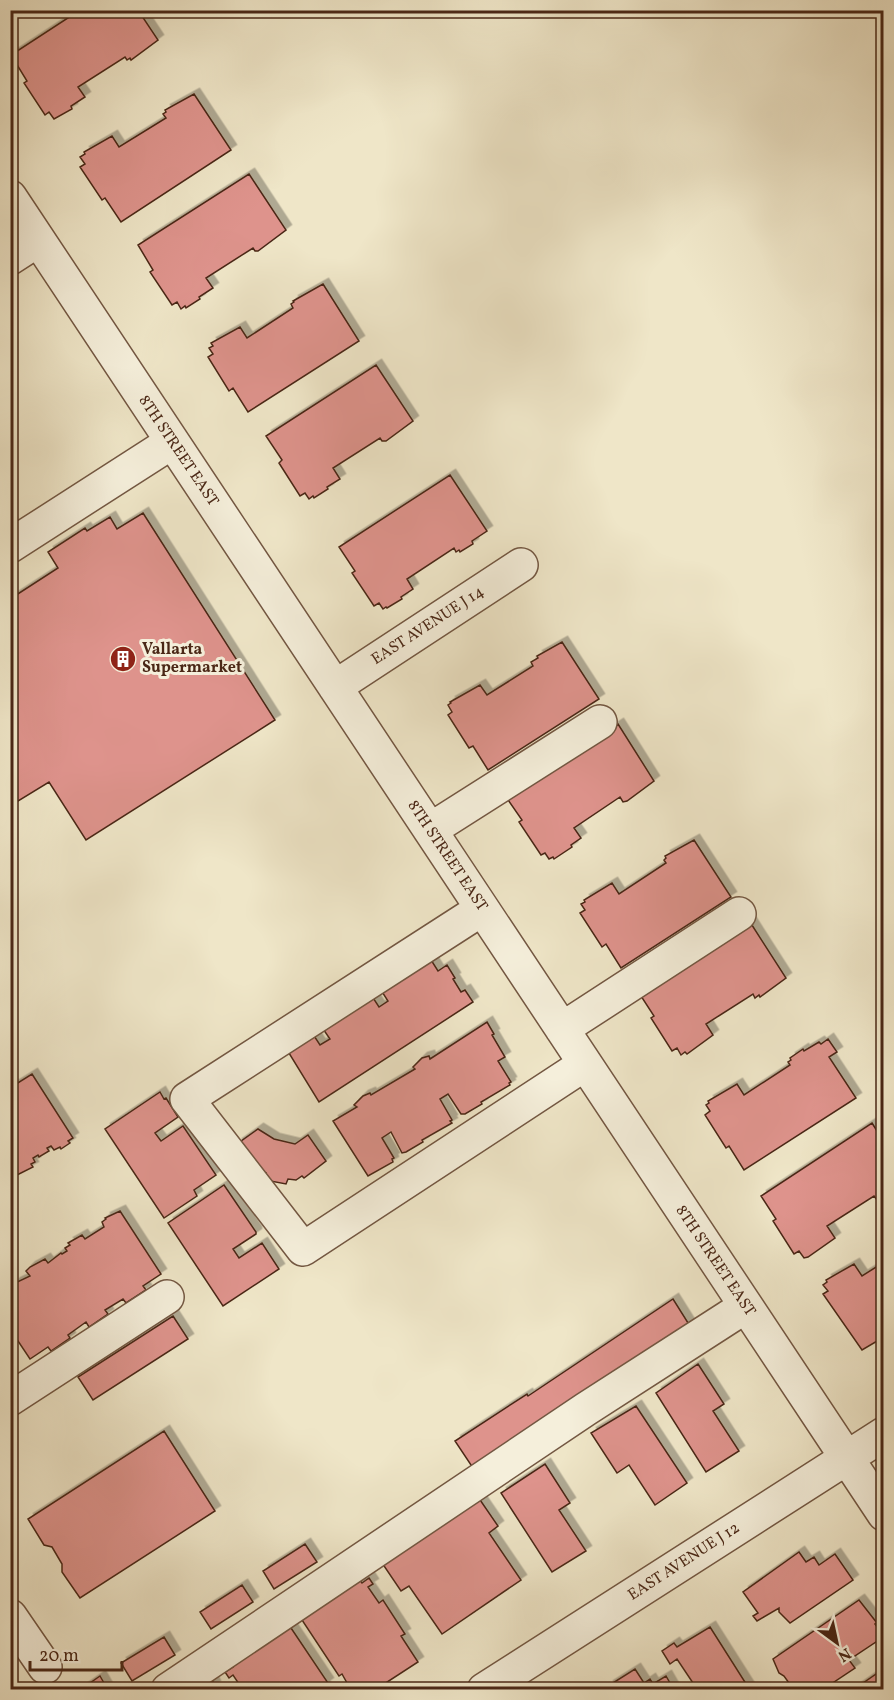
<svg xmlns="http://www.w3.org/2000/svg" width="894" height="1700" viewBox="0 0 894 1700" font-family="Vollkorn,serif">
	<style>
		.building { fill: #de938c; stroke: #4a2716; stroke-width: 1.5; filter: url(#shadow) }
		.lines { fill: none; stroke-linecap: round; stroke-linejoin: round }
		.minor-casing { stroke: #735742; stroke-width: 36 }
		.minor { stroke: #f5efdb; stroke-width: 33 }
		.labels { text-anchor: middle; dominant-baseline: central; stroke-width: 6; stroke-linejoin: round; paint-order: stroke }
		.street-label { font-size: 16px; fill: #4a2716; stroke: #f5efdb }
		.poi-label { font-size: 16px; font-weight: bold; fill: #4a2716; stroke: #f5efdb; text-anchor: start }
	</style>
	<defs>
		<filter id="shadow"><feDropShadow dx="5.5" dy="-5.5" stdDeviation="0" flood-color="#0004"/></filter>
	</defs>
	<rect width="100%" height="100%" fill="#efe6c8"/>
	<filter id="stains"><feTurbulence type="fractalNoise" baseFrequency=".00333" numOctaves="4"/><feColorMatrix values="0 0 0 0 .2 0 0 0 0 .09 0 0 0 0 .02 0 0 0 .5 -.17"/></filter>
	<radialGradient id="worn" r=".72"><stop offset=".6" stop-color="#630" stop-opacity="0"/><stop offset="1" stop-color="#630" stop-opacity=".3"/></radialGradient>
	<path class="building" d="M10,10H24L10,19Z
		M80,10H138L158,40L131,60L130,58L127,60L125,57L78,87L85,97L71,106L72,109L54,119L49,112L45,115L24,83L27,81L11,55Z
		M194,94L231,150L121,222L105,198L102,200L80,167L85,164L80,157L85,154L84,152L112,136L119,147L166,118L163,114L166,112L165,110Z
		M249,174L286,230L258,251H255L253,248L206,278L213,288L199,297L200,299L186,308L185,306L181,309L177,302L172,305L150,272L153,270L138,245Z
		M323,284L359,341L248,412L233,388L229,391L208,357L213,354L209,348L213,346L211,343L240,327L247,338L293,308L291,304L294,302L293,301Z
		M376,365L413,421L386,441H382L380,438L333,468L340,479L327,487L328,489L314,498L313,496L309,499L305,493L300,496L279,463L282,460L266,436Z
		M450,475L487,531L472,541L473,544L460,552L459,550L456,552L454,548L407,579L413,589L401,597L402,599L387,608L386,607L383,609L379,603L374,606L352,573L355,571L339,547Z
		M143,513L275,720L86,840L49,782L10,806V599L58,568L48,552L85,528L87,531L110,517L117,529Z
		M562,642L599,699L488,770L473,746L469,748L448,715L452,712L448,705L451,703L450,702L480,685L487,695L533,666L531,662L538,658L537,656Z
		M618,724L654,781L627,801L623,802L620,797L574,828L581,838L571,845L572,847L554,859L553,857L549,859L545,853L541,855L519,822L522,820L506,797Z
		M694,840L731,897L621,968L606,944L602,947L580,913L585,910L581,904L585,902L584,900L612,883L619,894L666,863L664,860L666,858L665,856Z
		M750,922L786,978L760,997L759,995L755,998L753,994L706,1024L713,1035L687,1054L685,1052L681,1055L677,1048L672,1051L651,1018L654,1016L639,993Z
		M426,952L438,971L447,965L455,978L453,979L461,992L465,990L473,1002L319,1102L284,1045L309,1028L320,1045L330,1039L319,1023L368,990L379,1007L388,1001L377,984Z
		M487,1022L494,1034L492,1035L505,1057L498,1061L511,1082L509,1083L510,1085L481,1102L482,1104L465,1114H461L448,1094L440,1099L452,1120L450,1121L452,1123L422,1140L423,1142L406,1152L402,1153L391,1132L382,1138L394,1158L392,1159L393,1162L368,1176L333,1121L357,1107L354,1105L363,1096L370,1093L371,1095L415,1069L413,1067L422,1058L429,1056L430,1059Z
		M828,1039L837,1052L829,1057L856,1098L744,1170L729,1146L726,1148L705,1115L710,1111L706,1105L709,1103L708,1101L737,1084L744,1095L790,1065L788,1062L791,1060L790,1058L803,1049L804,1051L819,1042L821,1044Z
		M32,1074L73,1138L68,1141L70,1143L61,1149L60,1147L54,1150L51,1146L47,1148L49,1151L39,1157L38,1155L33,1158L35,1162L31,1164L33,1167L17,1175L14,1171L10,1173V1082L13,1086Z
		M160,1092L164,1099L166,1098L178,1117L155,1133L161,1141L183,1126L216,1175L194,1190L197,1196L164,1218L105,1129Z
		M872,1123L884,1142V1199L877,1200L874,1196L827,1226L835,1238L808,1257L804,1258L799,1251L794,1254L773,1221L776,1219L761,1196Z
		M258,1129L274,1139L295,1144L308,1135L326,1161L304,1178L302,1176L296,1180L288,1179L286,1184L265,1180L266,1173H257L237,1144Z
		M224,1185L256,1232V1234L233,1249L239,1258L262,1243L279,1269L223,1306L168,1223Z
		M120,1211L161,1274L143,1286L146,1290L126,1303L123,1299L105,1310L108,1314L89,1327L86,1322L68,1335L70,1338L51,1351L48,1347L30,1359L10,1329V1288L15,1283L30,1276L26,1271L30,1267L45,1259L48,1263L61,1253L62,1254L67,1251L65,1248L70,1245L68,1243L82,1235L85,1239L104,1227L102,1222L106,1219L105,1218Z
		M884,1262V1337L862,1350L823,1294L828,1291L823,1285L827,1282L826,1280L854,1264L862,1276Z
		M673,1299L690,1326L473,1468L455,1441L527,1394L528,1396Z
		M173,1316L188,1339L93,1400L78,1377Z
		M698,1364L724,1404L713,1411L739,1451L706,1472L656,1393Z
		M636,1406L687,1483L655,1505L629,1465L617,1473L591,1433Z
		M164,1431L215,1511L80,1598L62,1572V1564L52,1547L44,1545L28,1519Z
		M545,1464L570,1503L559,1510L586,1551L552,1572L501,1493Z
		M476,1494L498,1526L489,1533L521,1580L442,1634L409,1586L401,1591L380,1560Z
		M305,1544L317,1562L274,1589L263,1571Z
		M799,1552L806,1562L814,1557L819,1565L835,1554L853,1580L790,1623L779,1612V1608L757,1621L753,1616L758,1613L743,1592Z
		M369,1578L373,1584L368,1587L379,1603L383,1600L405,1634L401,1636L418,1662L375,1690H351L342,1674L339,1676L300,1617L359,1579L362,1583Z
		M242,1585L253,1602L211,1629L200,1612Z
		M859,1600L877,1623L875,1624L878,1628L880,1627L884,1631V1648L882,1650L876,1642L849,1660L855,1668L822,1690H794L784,1676L779,1673L773,1659Z
		M289,1625L328,1683L324,1686L326,1690H243L233,1675L229,1678L225,1672L233,1667L231,1664Z
		M710,1627L750,1690H691L695,1686L677,1659L670,1664L662,1651L674,1643L677,1647Z
		M164,1637L175,1655L132,1681L121,1663Z
		M635,1669L644,1683L650,1679L653,1684L666,1676L674,1690H610L608,1686Z
		M879,1672L884,1679V1690H853Z
		M100,1676L108,1690H80Z
		M212,1680L215,1686L210,1689L189,1690Z"/>
	<g class="lines">
		<g class="minor-casing">
			<path id="minor" d="M10,197L884,1514
				M10,258L38,240
				M10,546L172,442
				M335,687L521,565
				M430,830L600,722
				M482,909L187,1099L303,1249L585,1064
				M562,1029L739,914
				M10,1399L167,1297
				M10,1616L45,1667
				M168,1690L586,1409L746,1306
				M484,1690L884,1434"/>
		</g>
		<use href="#minor" class="minor"/>
	</g>
	<defs>
		<g id="building-disc" transform="scale(1.35)"><circle r="9.5" fill="#8f2418" stroke="#f5efdb"/><path d="M-4-6H4V6H1V3H-1V6H-4ZM-2.5-4.3h1.7v1.8h-1.7ZM.8-4.3h1.7v1.8H.8ZM-2.5-1h1.7V.8h-1.7ZM.8-1h1.7V.8H.8Z" fill="#fff"/></g>
	</defs>
	<g fill-rule="evenodd">
		<use href="#building-disc" x="123" y="659"/>
	</g>
	<g class="labels">
		<g class="street-label">
			<text transform="translate(178 451) rotate(56)">8TH STREET EAST</text>
			<text transform="translate(428 626) rotate(-33)">EAST AVENUE J 14</text>
			<text transform="translate(447 856) rotate(56)">8TH STREET EAST</text>
			<text transform="translate(715 1261) rotate(56)">8TH STREET EAST</text>
			<text transform="translate(684 1562) rotate(-33)">EAST AVENUE J 12</text>
		</g>
		<g class="poi-label">
			<text x="142" y="650">Vallarta<tspan x="142" dy="18">Supermarket</tspan></text>
		</g>
	</g>
	<rect width="894" height="1700" fill="none" stroke="#efe6c8" stroke-width="36"/>
	<rect x="12" y="12" width="870" height="1676" fill="none" stroke="#4a2716" stroke-width="3"/>
	<rect x="18" y="18" width="858" height="1664" fill="none" stroke="#4a2716" stroke-width="1.5"/>
	<g transform="translate(837 1643) rotate(147)" stroke="#f5efdb" stroke-width="4.5" paint-order="stroke">
	<path d="M0-4.5L10 22L0 15L-10 22Z" fill="#4a2716"/>
	<text y="-9" font-size="16" font-weight="bold" text-anchor="middle" fill="#4a2716">N</text>
	</g>
	<path d="M30 1661v9h92v-9" fill="none" stroke="#4a2716" stroke-width="3"/>
	<text x="39" y="1661" font-size="18" fill="#4a2716" stroke="#f5efdb" stroke-width="4.5" paint-order="stroke">20 m</text>
	<rect width="100%" height="100%" filter="url(#stains)"/>
	<rect width="100%" height="100%" fill="url(#worn)"/>
</svg>
